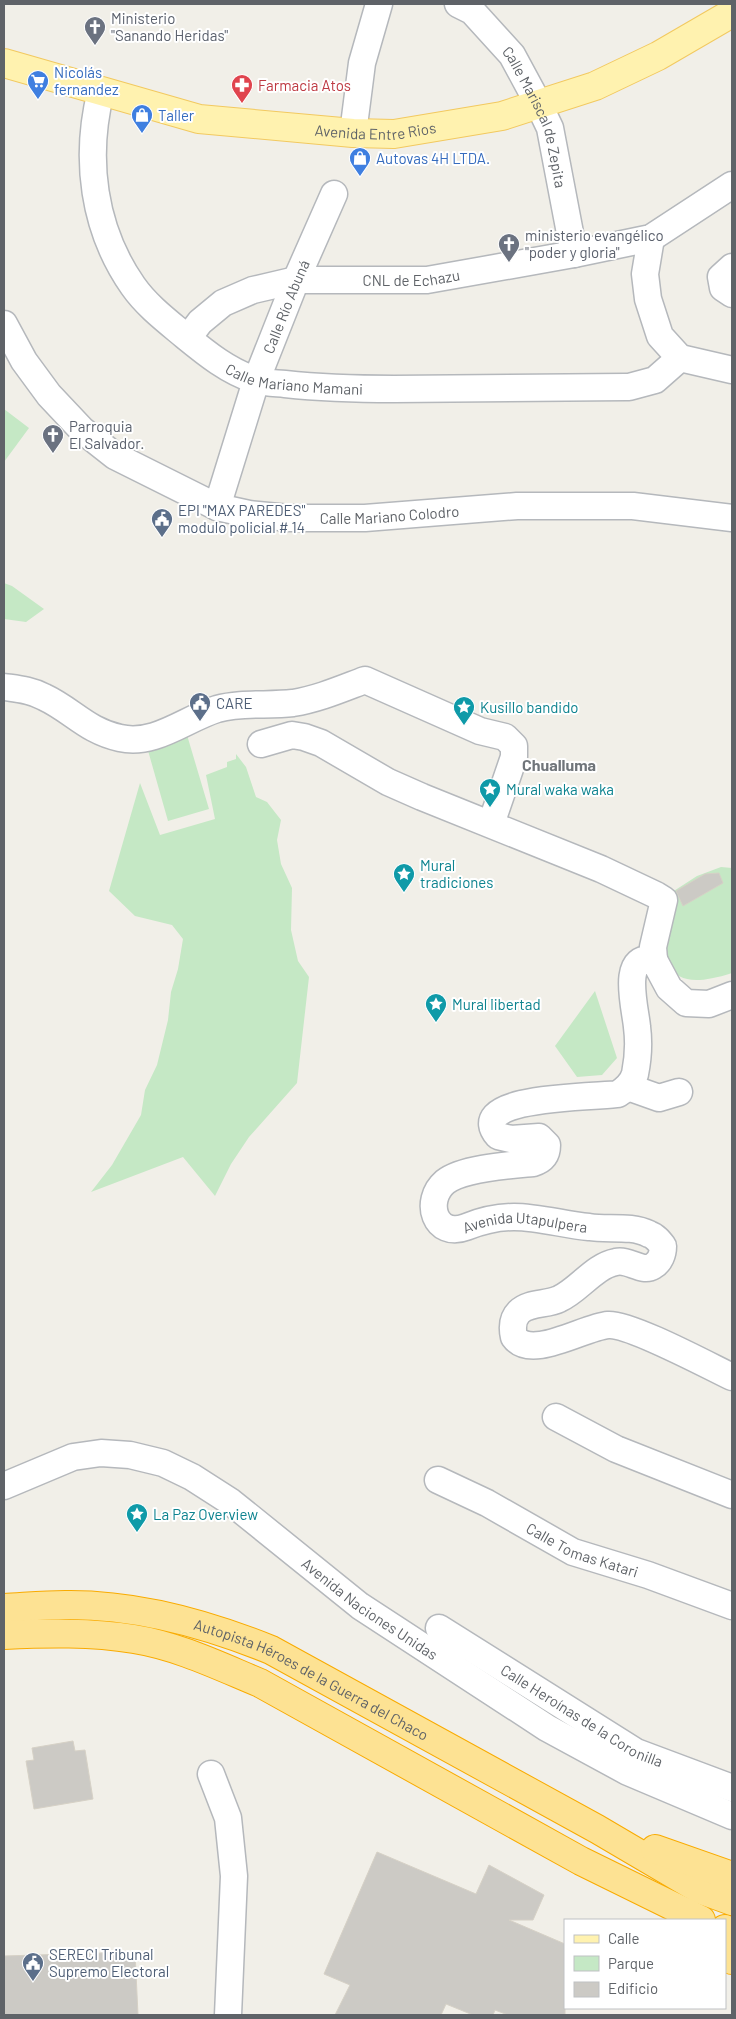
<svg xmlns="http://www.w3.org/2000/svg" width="736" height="2019" viewBox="0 0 736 2019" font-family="Barlow,sans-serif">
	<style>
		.green { fill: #c5e8c5 }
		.building { fill: #cccac5; stroke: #d6d1c6 }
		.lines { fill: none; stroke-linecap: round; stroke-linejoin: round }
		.minor-casing { stroke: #b5b8bc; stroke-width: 29 }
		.major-casing { stroke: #f2c960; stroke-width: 30 }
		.highway-casing { stroke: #f9ab00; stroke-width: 30 }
		.minor { stroke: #fff; stroke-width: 26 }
		.major { stroke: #fff2af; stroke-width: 28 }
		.highway { stroke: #fde293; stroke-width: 28 }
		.labels { text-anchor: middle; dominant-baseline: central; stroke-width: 4; stroke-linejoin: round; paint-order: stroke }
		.worship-label { font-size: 15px; fill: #5b616d; stroke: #fff; text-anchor: start }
		.shop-label { font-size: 15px; fill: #366cbe; stroke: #fff; text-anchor: start }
		.health-label { font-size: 15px; fill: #be3a42; stroke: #fff; text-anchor: start }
		.street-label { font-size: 15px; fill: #5f6368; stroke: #fff }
		.service-label { font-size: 15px; fill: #4e5e75; stroke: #fff; text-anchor: start }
		.culture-label { font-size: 15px; fill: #0d838f; stroke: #fff; text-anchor: start }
		.neighbourhood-label { font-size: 16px; font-weight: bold; fill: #70757a; stroke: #fff }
	</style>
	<rect width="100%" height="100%" fill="#f1efe8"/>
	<path class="green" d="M4,409L29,428L4,462Z
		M4,583L12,586L44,609L26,622L4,619Z
		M187,735L209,809L168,821L147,747Z
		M236,754L246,767L256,797L267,802L281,820L277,840L281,864L292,888L291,930L298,961L309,977L297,1083L249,1137L231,1164L215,1196L183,1157L91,1192L112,1165L141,1115L145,1090L157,1065L168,1020L171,992L178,969L183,939L172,925L135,916L109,891L140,783L160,835L215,819L206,775L227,767V762L236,759Z
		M721,867L732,868V973C655,998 666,953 666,896L697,876Z
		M595,991L617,1058L602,1075L577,1077L555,1046Z"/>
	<path class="building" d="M719,873L723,883L683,906L676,891L705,874Z
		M73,1741L75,1751L85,1750L93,1799L34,1809L26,1761L34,1760L32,1748Z
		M377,1852L476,1894L489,1865L544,1895L533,1920H509L565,1944V2015H508L495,2010L493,2015H473L446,2004L441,2015H335L350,1985L324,1974Z
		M135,1952L138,2015H4V1956Z"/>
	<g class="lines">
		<g class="minor-casing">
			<g id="minor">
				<path id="s1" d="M458,4L472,11L512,55L539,105L550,128L574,254"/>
				<path id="s2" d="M101,91C84,158 93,229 133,286C147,306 167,321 185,336C207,354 228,371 255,380C264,383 275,383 285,384C322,388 358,389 394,389C473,388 551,388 629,387L655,380L680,358"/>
				<path d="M353,133L362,63L379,4"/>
				<path d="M651,238L645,274L648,299L660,336L680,358L732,370"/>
				<path d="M732,267L721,277L723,288L732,294"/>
				<path id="s3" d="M4,324L24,361L49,395L82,430L115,456L217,507L249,514L289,518H365L517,506H633L732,518"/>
				<path id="s4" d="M188,338L200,322L223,303L253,290L296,280H427L574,254L651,238L732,185"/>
				<path id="s5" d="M217,507L256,381L296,280L334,194"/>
				<path d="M4,687C18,689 31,690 44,697C72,710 87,731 120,738C155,746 185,719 217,709C242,702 268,706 293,703C318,699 341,689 365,680L480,731L505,737L514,746V757L491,824"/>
				<path d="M261,744L292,735L304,737L321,743L388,782L422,797L601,869L656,895L664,900L653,947L654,960"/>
				<path id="s6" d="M732,995L709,1004L686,1003L669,988L654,960C619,952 636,1011 637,1027C639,1042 638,1059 635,1074C632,1084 626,1089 618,1094C601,1097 462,1095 498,1136L511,1139L539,1137L547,1145C547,1155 543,1160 533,1163C511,1165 462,1168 445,1182C423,1201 435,1239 466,1227C481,1221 498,1217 514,1217C539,1217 565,1225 589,1227C608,1230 631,1225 649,1234C655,1236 659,1241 663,1246C663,1254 660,1262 653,1266C642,1273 629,1259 616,1262C594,1266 579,1290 559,1299C547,1305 529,1302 519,1312C512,1319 512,1328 514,1337C531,1361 584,1327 608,1325C629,1323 709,1366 732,1377"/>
				<path d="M628,1087L659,1098L679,1092"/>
				<path d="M556,1417L616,1449L732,1495"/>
				<path id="s7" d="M438,1480L487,1503L573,1552L648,1575L732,1606"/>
				<path id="s8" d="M4,1486L73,1457L101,1453L130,1455L163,1463L192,1477L231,1502L360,1606L547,1728L628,1772L732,1816"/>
				<path id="s9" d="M439,1628L636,1752L732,1788"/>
				<path d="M211,1774L228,1818L234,1876L228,2015"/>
			</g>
		</g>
		<g class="major-casing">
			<g id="major">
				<path id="s10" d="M4,63L199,119L353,133L394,134L502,116L595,86L658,56L732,13"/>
			</g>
		</g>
		<g class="highway-casing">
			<g id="highway">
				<path id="s11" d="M4,1608C24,1607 44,1605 65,1605C135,1604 207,1624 271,1650L597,1829L699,1889L732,1901"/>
				<path d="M4,1635C47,1633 91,1632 134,1639C178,1646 219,1666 260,1683L581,1861L701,1920"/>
				<path d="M655,1849L732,1876"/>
				<path d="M725,1929L732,1932"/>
				<path d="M725,1956L732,1960"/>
			</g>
		</g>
		<use href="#minor" class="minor"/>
		<use href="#major" class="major"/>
		<use href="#highway" class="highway"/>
	</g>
	<defs>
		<g id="church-pin" transform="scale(1.125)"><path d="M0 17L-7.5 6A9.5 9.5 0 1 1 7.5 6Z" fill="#6b7280" stroke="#fff"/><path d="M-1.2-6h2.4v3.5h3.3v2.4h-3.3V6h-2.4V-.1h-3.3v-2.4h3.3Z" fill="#fff"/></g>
		<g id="supermarket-pin" transform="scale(1.125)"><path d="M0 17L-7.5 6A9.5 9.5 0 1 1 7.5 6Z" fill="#3f7fe0" stroke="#fff"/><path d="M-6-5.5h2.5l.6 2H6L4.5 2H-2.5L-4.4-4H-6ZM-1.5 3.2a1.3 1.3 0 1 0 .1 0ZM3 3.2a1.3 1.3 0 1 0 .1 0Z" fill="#fff"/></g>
		<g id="pharmacy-pin" transform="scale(1.125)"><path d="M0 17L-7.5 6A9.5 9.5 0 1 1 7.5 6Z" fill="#e0444e" stroke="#fff"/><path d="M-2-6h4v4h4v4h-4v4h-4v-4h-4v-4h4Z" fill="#fff"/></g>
		<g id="shop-pin" transform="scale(1.125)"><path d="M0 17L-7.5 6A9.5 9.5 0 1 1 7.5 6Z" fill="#3f7fe0" stroke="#fff"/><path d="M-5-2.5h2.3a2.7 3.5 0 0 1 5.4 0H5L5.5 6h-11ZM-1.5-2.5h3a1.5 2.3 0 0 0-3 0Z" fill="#fff"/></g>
		<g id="civic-pin" transform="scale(1.125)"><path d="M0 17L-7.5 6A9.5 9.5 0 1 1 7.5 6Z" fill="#5c6f8a" stroke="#fff"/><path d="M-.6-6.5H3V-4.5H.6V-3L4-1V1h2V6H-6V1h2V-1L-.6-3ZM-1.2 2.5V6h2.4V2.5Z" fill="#fff"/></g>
		<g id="sight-pin" transform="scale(1.125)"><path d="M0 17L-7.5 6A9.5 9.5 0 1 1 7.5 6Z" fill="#0f9aa8" stroke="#fff"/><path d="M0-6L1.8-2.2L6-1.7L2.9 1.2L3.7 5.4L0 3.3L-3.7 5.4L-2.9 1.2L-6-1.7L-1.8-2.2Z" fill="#fff"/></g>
	</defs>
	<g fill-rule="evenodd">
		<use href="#church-pin" x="95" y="27"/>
		<use href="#supermarket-pin" x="38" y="81"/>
		<use href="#pharmacy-pin" x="242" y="85"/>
		<use href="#shop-pin" x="142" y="115"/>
		<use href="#shop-pin" x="360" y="158"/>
		<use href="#church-pin" x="509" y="244"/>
		<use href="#church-pin" x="53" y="435"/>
		<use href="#civic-pin" x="162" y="519"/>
		<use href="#civic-pin" x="200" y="703"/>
		<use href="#sight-pin" x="464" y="707"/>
		<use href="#sight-pin" x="490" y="789"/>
		<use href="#sight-pin" x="404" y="874"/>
		<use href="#sight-pin" x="436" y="1004"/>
		<use href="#sight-pin" x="137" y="1514"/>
		<use href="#civic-pin" x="33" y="1963"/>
	</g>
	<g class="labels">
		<g class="worship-label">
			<text x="111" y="18">Ministerio<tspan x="111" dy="17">"Sanando Heridas"</tspan></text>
			<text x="525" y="235">ministerio evangélico<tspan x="525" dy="17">"poder y gloria"</tspan></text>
			<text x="69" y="426">Parroquia<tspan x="69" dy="17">El Salvador.</tspan></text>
		</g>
		<g class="shop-label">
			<text x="54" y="72">Nicolás<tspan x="54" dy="17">fernandez</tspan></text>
			<text x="158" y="115">Taller</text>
			<text x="376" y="158">Autovas 4H LTDA.</text>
		</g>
		<g class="health-label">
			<text x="258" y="85">Farmacia Atos</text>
		</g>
		<g class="street-label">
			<text stroke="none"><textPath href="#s1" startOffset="142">Calle Mariscal de Zepita</textPath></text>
			<text stroke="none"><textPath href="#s10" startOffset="380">Avenida Entre Rios</textPath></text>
			<text stroke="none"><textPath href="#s4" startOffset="242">CNL de Echazu</textPath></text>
			<text stroke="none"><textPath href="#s5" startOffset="212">Calle Río Abuná</textPath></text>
			<text stroke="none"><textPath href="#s2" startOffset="398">Calle Mariano Mamani</textPath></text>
			<text stroke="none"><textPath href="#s3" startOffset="462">Calle Mariano Colodro</textPath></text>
			<text stroke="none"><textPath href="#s6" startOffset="710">Avenida Utapulpera</textPath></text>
			<text stroke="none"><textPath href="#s7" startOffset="161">Calle Tomas Katari</textPath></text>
			<text stroke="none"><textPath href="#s8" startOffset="420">Avenida Naciones Unidas</textPath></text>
			<text stroke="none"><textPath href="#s11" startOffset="322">Autopista Héroes de la Guerra del Chaco</textPath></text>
			<text stroke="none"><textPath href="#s9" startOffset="168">Calle Heroínas de la Coronilla</textPath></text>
		</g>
		<g class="service-label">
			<text x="178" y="510">EPI "MAX PAREDES"<tspan x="178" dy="17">modulo policial # 14</tspan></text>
			<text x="216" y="703">CARE</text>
			<text x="49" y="1954">SERECI Tribunal<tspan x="49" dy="17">Supremo Electoral</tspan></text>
		</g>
		<g class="culture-label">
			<text x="480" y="707">Kusillo bandido</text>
			<text x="506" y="789">Mural waka waka</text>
			<text x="420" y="865">Mural<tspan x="420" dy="17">tradiciones</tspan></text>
			<text x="452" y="1004">Mural libertad</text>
			<text x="153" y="1514">La Paz Overview</text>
		</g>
		<g class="neighbourhood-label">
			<text x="559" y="764">Chualluma</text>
		</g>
	</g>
	<rect width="736" height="2019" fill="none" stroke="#5f6368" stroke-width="10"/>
	<rect x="564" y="1919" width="162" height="90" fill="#ffffff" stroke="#bfc1c3"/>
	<rect x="574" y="1935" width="25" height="8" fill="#fff2af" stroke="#bfc1c3"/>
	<text x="608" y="1944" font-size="15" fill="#5f6368">Calle</text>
	<rect x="574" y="1956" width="25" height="15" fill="#c5e8c5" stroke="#bfc1c3"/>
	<text x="608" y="1969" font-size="15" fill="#5f6368">Parque</text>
	<rect x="574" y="1982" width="25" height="15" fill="#cccac5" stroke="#bfc1c3"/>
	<text x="608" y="1994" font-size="15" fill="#5f6368">Edificio</text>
</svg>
